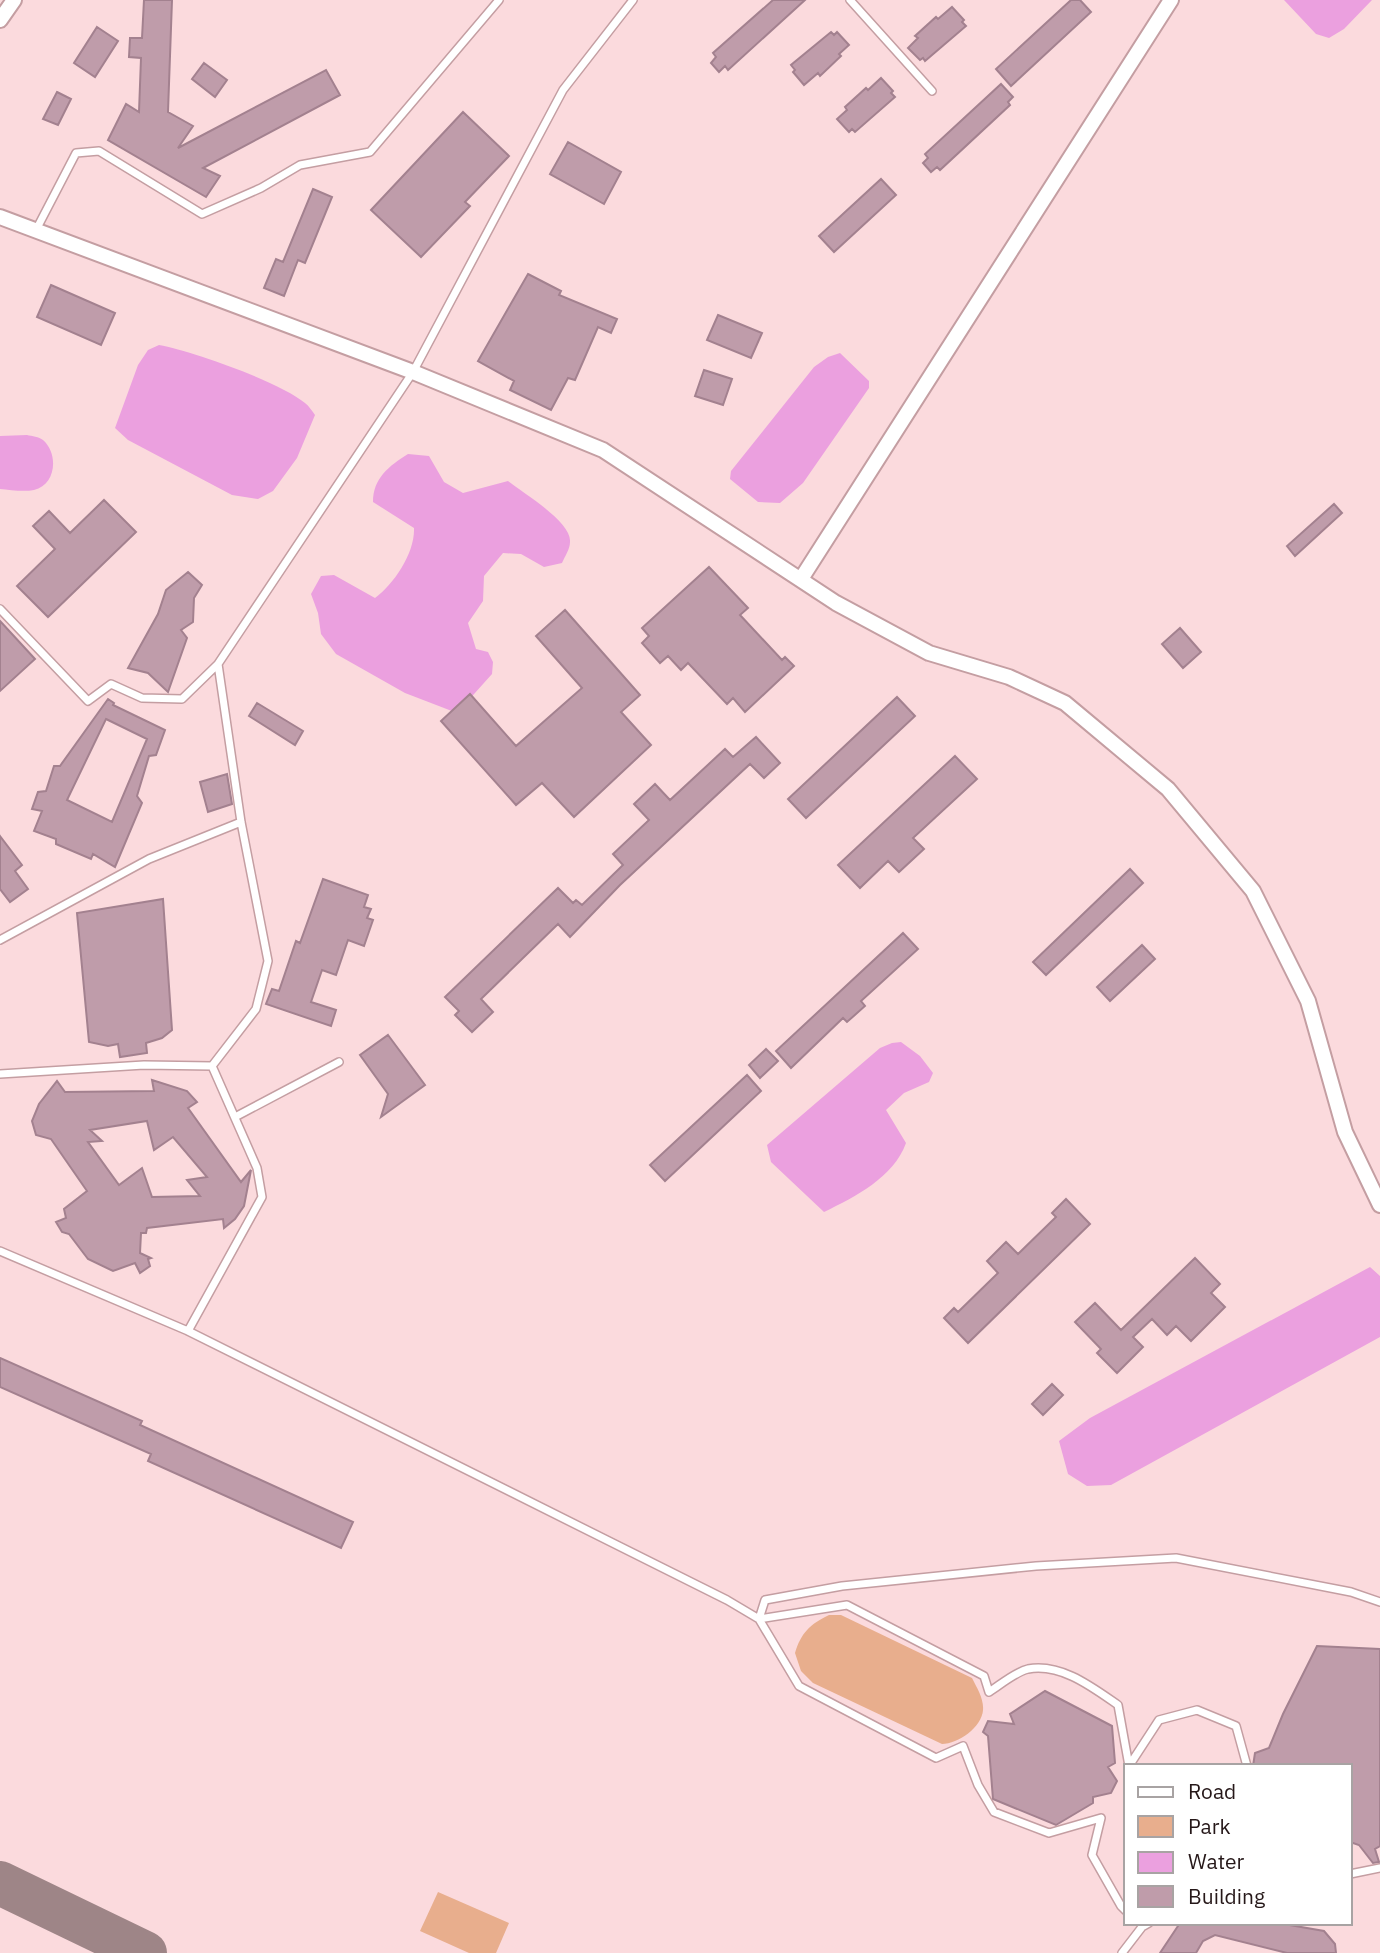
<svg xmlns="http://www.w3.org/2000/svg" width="1380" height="1953" viewBox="0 0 1380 1953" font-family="'IBM Plex Sans',sans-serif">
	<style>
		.green { fill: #e8ae8d }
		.water { fill: #eba0df }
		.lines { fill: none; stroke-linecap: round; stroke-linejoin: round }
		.taxiway { stroke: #9e8587; stroke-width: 44 }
		.building { fill: #bf9caa; stroke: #a3818f; stroke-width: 2; fill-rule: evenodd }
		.service-casing { stroke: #c49ea2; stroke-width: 10 }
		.minor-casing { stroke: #c49ea2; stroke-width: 18 }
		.service { stroke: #fff; stroke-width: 7 }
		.minor { stroke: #fff; stroke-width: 14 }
	</style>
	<rect width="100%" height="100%" fill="#fbdadd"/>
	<path class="green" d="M829,1615H841L972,1678C977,1688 984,1699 983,1710C982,1727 958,1744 942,1744L813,1683L801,1671L795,1653C801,1633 810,1624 829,1615Z
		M438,1892L509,1923L496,1953H469L420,1931Z"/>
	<path class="water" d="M1284,0H1372L1344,29L1329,38L1316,34Z
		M159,345C192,351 280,382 305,403C309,406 312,411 315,415L297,458L273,491L258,499L232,495L128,440L115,428L138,365L148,350Z
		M840,353L869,381V388L803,483L780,503L758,502L730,479L731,471L814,367L828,357Z
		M27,435C32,436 39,437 43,440C59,454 56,485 34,490C24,492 10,490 0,489V436Z
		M408,454L429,456L444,482L463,493L508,481C523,493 572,522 570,542C570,549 565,556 562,563L544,567L521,554L503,553L484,576L483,601L468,623L476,649L488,652L493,662L492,674L457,713L405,693L336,654L321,634L318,613L311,594L321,576L334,575L375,598C394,584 415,553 414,528L373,502C373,478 389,466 408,454Z
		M901,1042L920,1056L933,1073L929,1082L904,1093L886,1110L906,1143C894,1177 855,1197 824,1212L771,1162L767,1145L880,1048L892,1043Z
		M1370,1267L1380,1276V1337L1111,1485L1087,1486L1068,1474L1059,1441L1090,1418Z"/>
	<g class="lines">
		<path class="taxiway" d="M0,1883L145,1953"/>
	</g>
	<path class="building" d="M144,0H172L168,112L193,126L178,148L326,70L340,95L203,168L220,176L206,197L108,140L126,104L139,112L141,58L129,57L130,38H142Z
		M773,0H805L728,70L725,66L719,72L711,63L716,57L713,53Z
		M1071,0H1080L1091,12L1011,86L996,69Z
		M952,7L964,20L962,22L966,26L925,61L923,58L920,60L908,48L918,38L915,36L936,17L938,19Z
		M97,27L118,41L95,77L74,63Z
		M831,32L834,35L837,32L849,45L839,54L841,56L820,76L818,73L804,85L793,72L795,70L791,65Z
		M204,63L227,80L215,97L192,79Z
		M881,78L893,91L891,93L895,97L855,132L852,129L849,132L837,119L847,110L845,107L866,88L868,90Z
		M1001,84L1013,97L1008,102L1010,105L940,170L937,167L931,172L923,163L928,158L925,154Z
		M57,92L71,99L58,125L43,119Z
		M463,112L509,156L465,202L470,206L421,257L371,210Z
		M568,142L621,172L604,204L550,174Z
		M881,179L896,195L834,252L819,236Z
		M313,189L332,197L305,263L298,260L284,296L264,288L276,259L283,262Z
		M528,274L561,291L559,295L617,319L611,333L598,327L575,380L568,378L551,410L510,390L514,381L478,361Z
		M51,285L115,313L101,345L37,317Z
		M718,315L762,333L751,358L707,340Z
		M704,370L732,379L723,405L695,396Z
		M104,500L136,532L48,617L17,586L55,549L33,526L49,511L70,533Z
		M1334,504L1342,513L1295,556L1287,546Z
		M709,567L748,608L740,615L782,660L785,657L794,666L745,712L733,698L727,704L688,663L681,670L668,656L660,663L642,643L649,636L642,628Z
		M188,572L202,585L194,598L193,622L181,630L187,638L168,692L148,673L128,668L158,614L166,590Z
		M565,610L640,695L621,712L651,745L574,817L542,783L516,805L441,721L470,694L516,746L582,688L536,636Z
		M0,621L35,659L0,691Z
		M1180,628L1201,652L1183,668L1162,644Z
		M897,697L915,716L806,818L788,799Z
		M108,699L114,703L113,705L165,730L156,755L149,756L137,796L142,803L115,867L93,854L91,859L56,844V839L34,831L42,811L32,809L38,792L46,791L54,766H60ZM106,719L147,739L112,822L67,800Z
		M257,703L303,731L295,745L249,716Z
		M756,737L780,763L764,778L750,764L620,885L570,937L558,924L481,999L493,1012L472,1032L455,1015L459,1011L445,997L558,888L573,903L576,900L582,905L623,865L613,854L649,820L634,804L655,784L670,800L725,749L733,757Z
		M955,756L977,779L913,838L924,849L899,872L888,861L860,888L838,865Z
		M227,774L232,804L208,812L200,782Z
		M0,836L22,865L15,871L28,889L10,902L0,889Z
		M1130,869L1143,883L1046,975L1033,962Z
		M323,879L368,895L364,907L371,909L367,918L373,920L364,946L348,940L336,975L322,970L311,1002L336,1010L331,1026L266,1004L272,989L279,991L296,941L300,943Z
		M163,899L172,1030L162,1038L146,1043L147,1053L120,1057L118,1044L108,1046L89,1042L77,913Z
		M903,933L918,949L861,1001L865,1006L847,1022L843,1018L791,1068L776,1051Z
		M1142,945L1155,959L1110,1001L1097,987Z
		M388,1035L425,1085L381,1117L388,1094L360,1055Z
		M766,1049L778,1061L760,1078L749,1065Z
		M747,1075L761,1091L665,1181L650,1165Z
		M152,1080L187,1091L197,1102L188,1108L241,1182L251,1170L244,1206L235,1219L224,1228L223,1219L147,1228L146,1233H141L140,1253L151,1258L148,1259L150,1266L140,1273L135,1263L113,1271L88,1259L69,1234L62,1232L56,1222L66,1218L64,1209L87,1191L51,1139L36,1135L32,1121L39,1104L57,1081L65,1092L154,1091ZM147,1121L154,1150L173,1137L207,1177L187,1180L200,1196L152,1197L142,1168L119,1185L88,1142L102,1141L90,1130Z
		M1066,1199L1090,1224L968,1343L944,1318L954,1308L958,1312L998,1273L987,1261L1006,1242L1018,1254L1056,1217L1052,1213Z
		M1195,1258L1220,1284L1211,1293L1225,1307L1191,1341L1176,1326L1167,1335L1152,1319L1133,1337L1143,1347L1117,1373L1097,1353L1101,1349L1075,1322L1095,1303L1121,1330Z
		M0,1358L142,1421L140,1425L353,1522L341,1548L148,1461L151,1454L0,1387Z
		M1052,1384L1063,1395L1043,1415L1032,1404Z
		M1317,1646L1380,1649V1846L1375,1849L1379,1862L1373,1863L1359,1845L1350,1842V1766H1253L1255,1753L1269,1748L1283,1714Z
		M1045,1691L1112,1726L1115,1763L1108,1767L1117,1781L1111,1793L1093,1797V1803L1056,1825L993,1799L988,1736L983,1732L988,1721L1014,1724L1010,1714Z
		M1180,1923H1278L1324,1931L1335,1944L1336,1953H1287L1215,1935L1203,1941L1196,1953H1160Z"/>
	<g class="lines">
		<g class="service-casing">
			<path id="service" d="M850,0L932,91
				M36,230L76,153L99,151L202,214L261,188L300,165L370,152L499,0
				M0,609L88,701L111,684L142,698L182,699L218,664
				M0,940L149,859L241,822
				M0,1074L144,1065L212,1066
				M235,1117L339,1062
				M0,1251L188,1331L727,1600L759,1619L799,1686L936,1758L963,1746L978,1785L994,1812L1049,1833L1101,1818L1092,1855L1121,1906L1126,1911
				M188,1331L262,1197L257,1168L212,1066L256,1009L268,961L241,822L218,664L413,372L563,90L633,0
				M1129,1766L1118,1705C1092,1687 1061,1663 1028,1669C1015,1672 1000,1685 989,1692L984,1676L847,1605L759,1619L765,1600L842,1586L1036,1566L1176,1558L1351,1592L1380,1602
				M1129,1766L1159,1720L1197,1710L1236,1726L1247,1766
				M1350,1874L1380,1868
				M1122,1953L1142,1927L1149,1923"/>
		</g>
		<g class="minor-casing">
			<path id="minor" d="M0,20L14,0
				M0,217L413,372L603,450L836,603L929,653L1009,677L1065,703L1168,789L1253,891L1308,1001L1345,1132L1380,1205
				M801,579L1171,0"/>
		</g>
		<use href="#service" class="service"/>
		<use href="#minor" class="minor"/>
	</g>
	<rect x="1124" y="1764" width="228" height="161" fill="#ffffff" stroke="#a8a3a3" stroke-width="2"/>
	<rect x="1138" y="1787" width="35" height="10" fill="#ffffff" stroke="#a8a3a3" stroke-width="2"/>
	<text x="1188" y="1799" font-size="21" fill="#261819">Road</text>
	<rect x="1138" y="1816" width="35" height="21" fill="#e8ae8d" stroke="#a8a3a3" stroke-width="2"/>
	<text x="1188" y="1834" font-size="21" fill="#261819">Park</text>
	<rect x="1138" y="1852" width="35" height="21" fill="#eba0df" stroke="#a8a3a3" stroke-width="2"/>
	<text x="1188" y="1869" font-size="21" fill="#261819">Water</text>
	<rect x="1138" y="1886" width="35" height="21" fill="#bf9caa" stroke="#a8a3a3" stroke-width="2"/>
	<text x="1188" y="1904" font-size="21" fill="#261819">Building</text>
</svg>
